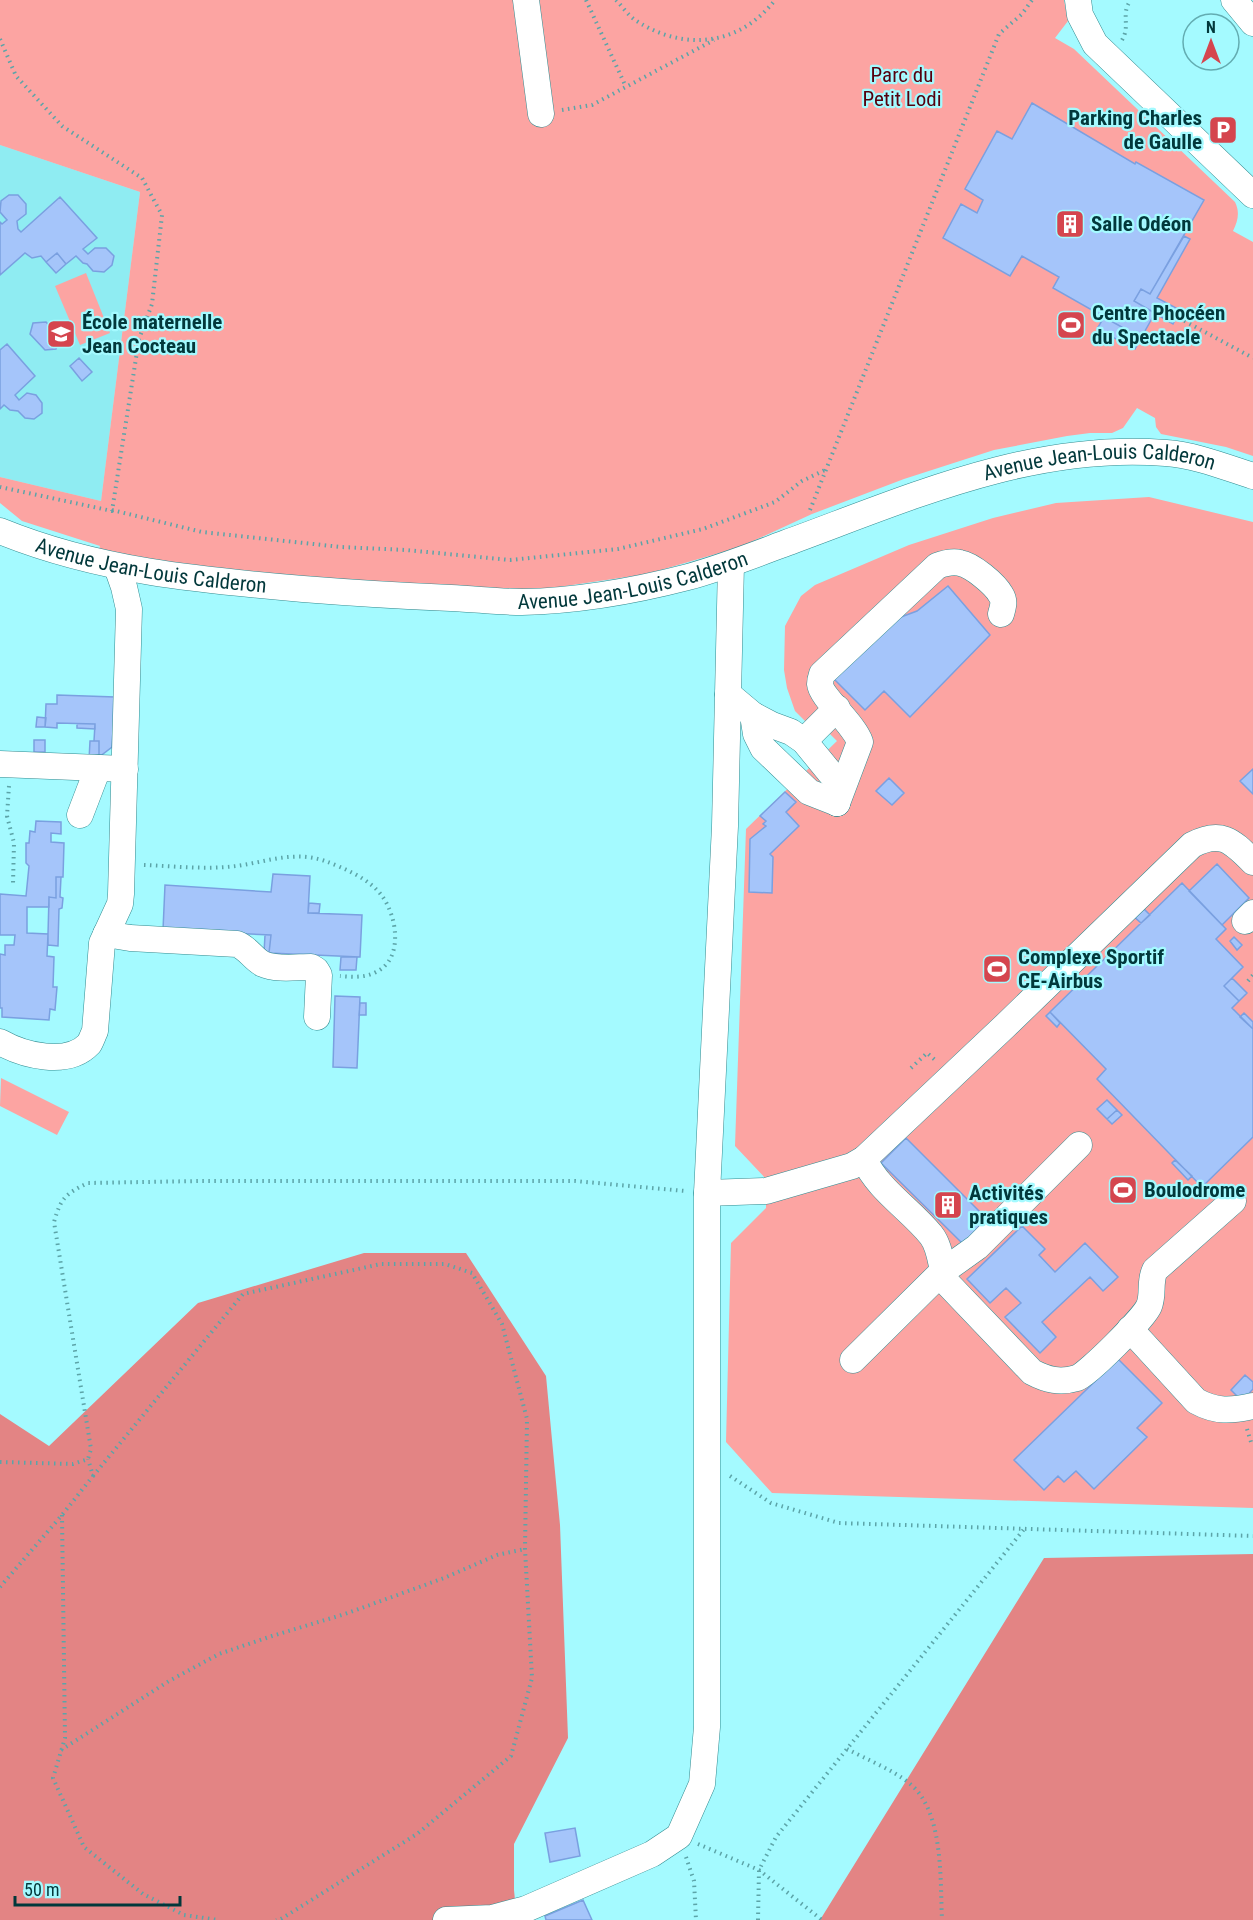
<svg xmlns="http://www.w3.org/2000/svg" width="1253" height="1920" viewBox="0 0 1253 1920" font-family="'Roboto Condensed',sans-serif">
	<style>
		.built { fill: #8fecf2 }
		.green { fill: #fca4a2 }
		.forest { fill: #e38484 }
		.building { fill: #a5c5fa; stroke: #7aa0e0; stroke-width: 1.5 }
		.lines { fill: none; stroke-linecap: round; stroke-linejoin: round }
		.minor-casing { stroke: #328b90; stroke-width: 27 }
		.path { stroke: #5ca4a8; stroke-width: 4; stroke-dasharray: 1.5 4.5; stroke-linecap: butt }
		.minor { stroke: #fff; stroke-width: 26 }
		.labels { text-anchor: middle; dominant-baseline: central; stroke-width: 4.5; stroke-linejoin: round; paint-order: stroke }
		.park-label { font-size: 21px; fill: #56000e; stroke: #a4faff }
		.poi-label { font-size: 21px; font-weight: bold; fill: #02383b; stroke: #a4faff; text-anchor: start }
		.street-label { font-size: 21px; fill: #02383b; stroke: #a4faff }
	</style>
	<rect width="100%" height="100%" fill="#a4faff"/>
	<path class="built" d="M0,145L140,192L101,501L0,477Z"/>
	<path class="green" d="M0,0H1064L1068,21L1055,38L1074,49L1235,202C1240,212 1238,221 1233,231L1253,242V456L1226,447L1161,434L1156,427L1155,418L1137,408L1123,428L1112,433H1090L1067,436L994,450L904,479L812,514L740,547L647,574L545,589L425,588L190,568L98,552L100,546L22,521L0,503V477L101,501L140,192L0,145Z
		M86,273L110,333L80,345L55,286Z
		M1149,497L1253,522V1508L772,1493L726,1442L731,1243L766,1208V1179L735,1146L746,829L837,741L826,730L820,736L795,711L787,688L784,670L785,626L801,596L815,585L909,545L993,518L1056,503Z
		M1,1078L69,1112L57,1135L0,1106Z"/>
	<path class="forest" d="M364,1253H466L546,1376L560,1525L568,1738L514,1844V1890L517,1920H0V1414L49,1446L198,1303Z
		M1253,1554V1920H820L1044,1558Z"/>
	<path class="building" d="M1032,103L1135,164L1136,162L1204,200L1150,294L1141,289L1134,301L1155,313L1141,338L1053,288L1059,277L1022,256L1010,276L943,238L961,204L977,213L983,200L965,189L997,131L1012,139Z
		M9,195H18L26,204V214L17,221L18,229L21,232L60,197L97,238L83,249L88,254L95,248H106L114,256L112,265L104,272L93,271L87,264L83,263L76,256L66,264L57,253L46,262L41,256L32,258L25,253L0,275V222L2,224L7,220L0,212L1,201Z
		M1184,236L1190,239L1157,298L1180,310L1173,324L1134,301L1141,289L1150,294Z
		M57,253L66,264L56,273L46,262Z
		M1104,317L1141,338L1135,349L1097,329Z
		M46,322L59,337L56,349L45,350L30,334L33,323Z
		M7,344L35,376L15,395L19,400L27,393L36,395L42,403V413L34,419L25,418L18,411L10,410L4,405L0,409V350Z
		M79,358L92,372L82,381L70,366Z
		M948,586L990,635L910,717L884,691L865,710L829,674L893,620L917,611Z
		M57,695L115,697L112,747L99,757V741H94L95,724L57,723V728L45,727L46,704H57Z
		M37,717L46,718L45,727H36Z
		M77,724H95V729L77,728Z
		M34,740H45V752H34Z
		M90,741H99V757L89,760Z
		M1253,769V794L1240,781Z
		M889,778L904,793L892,805L876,791Z
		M785,792L796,802L786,812L799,826L770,854L773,857L772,893L749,892L750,839L766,826L763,824L766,821L760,816Z
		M36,821L61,822V834L51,833V842L64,843L63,877H56V898L49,897V907H27V933L48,934L47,956L54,957L53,987H57L55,1010L50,1009L49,1020L2,1017V1008H0V954L5,955V945H14L15,935H0V894L26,896L29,866L26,863V843H29L30,831L35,832Z
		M1217,864L1249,898L1222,925L1189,891Z
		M273,874L310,876L308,913L362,915L360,957L269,953L271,935L163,930L165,885L271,892Z
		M56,877H61L60,897L63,898L62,908L59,909L58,946L48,945V934L49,897L56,898Z
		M1182,883L1226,929L1216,939L1243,967L1224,986L1239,1001L1232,1008L1253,1029V1137L1202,1187L1097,1079L1106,1069L1050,1012Z
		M309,903L320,904L319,913H308Z
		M1140,905L1150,915L1141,923L1131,914Z
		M265,935H271L269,953H264Z
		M1234,937L1242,945L1237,950L1230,941Z
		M341,957H357L356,970H340Z
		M1232,978L1247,993L1239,1001L1224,986Z
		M335,996L360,997L357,1068L333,1067Z
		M360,1003H366V1015H359Z
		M1050,1012L1060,1023L1057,1027L1046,1016Z
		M1244,1013L1253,1022V1029L1240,1017Z
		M1107,1100L1117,1110L1107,1119L1097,1109Z
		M1117,1110L1122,1115L1112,1124L1107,1119Z
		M906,1138L987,1219L963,1244L881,1163Z
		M1175,1160L1192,1176L1188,1180L1172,1163Z
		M1022,1226L1045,1249L1039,1255L1055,1272L1085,1243L1118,1277L1103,1291L1090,1277L1042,1322L1056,1337L1040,1353L1005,1317L1021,1303L1006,1288L990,1303L967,1279Z
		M1118,1359L1162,1403L1137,1428L1147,1437L1094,1489L1076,1471L1064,1482L1058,1476L1044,1490L1014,1460Z
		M1245,1375L1253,1382V1389L1242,1401L1231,1390Z
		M575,1828L580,1856L550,1862L545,1833Z
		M583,1900L592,1920H546L545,1916Z"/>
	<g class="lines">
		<g class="minor-casing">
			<g id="minor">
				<path d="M526,0L541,114"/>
				<path d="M1078,0L1080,15L1095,44L1253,195"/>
				<path d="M1234,0L1253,23"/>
				<path id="s1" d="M0,531C98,571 199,580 303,589C353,593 402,596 451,598C475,599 499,602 522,602C578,601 634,591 688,577C721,568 754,555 786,543C909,498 1032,442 1166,453C1195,455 1225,467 1253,476"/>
				<path d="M728,694L753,715L772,725L791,732L804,741L836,780L837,803"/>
				<path d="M753,715L756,734L763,748L809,792L837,803"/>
				<path d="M804,741L837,708"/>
				<path d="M0,764L125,769"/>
				<path d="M837,803L860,742C854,724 821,697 820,684C820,680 821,677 822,674L937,566C945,563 952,561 960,563C972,565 995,584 1001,595C1005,601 1003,607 1001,614"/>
				<path d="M80,815L98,768"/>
				<path d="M1245,921L1253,913"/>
				<path d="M106,934L130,938L237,944C248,948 253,959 263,964C276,970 297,967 311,967L316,970L319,975L317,1017"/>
				<path d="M0,1042C23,1055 67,1067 89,1044C91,1041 93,1035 95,1031L102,943L120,904L121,894L129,609L124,587L117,567"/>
				<path d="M864,1159C878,1190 910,1209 931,1235C942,1249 940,1268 947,1283L1032,1372C1047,1380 1060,1383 1077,1378C1088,1374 1144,1318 1149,1306C1154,1294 1149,1282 1155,1270L1233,1201"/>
				<path d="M707,1193L766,1191L852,1166L864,1159L1005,1026L1192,845C1222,829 1233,842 1253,862"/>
				<path d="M1130,1329L1196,1401C1216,1412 1231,1411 1253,1406"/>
				<path d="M853,1360L942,1272L977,1247L1079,1145"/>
				<path d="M446,1920L492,1918L526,1909L652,1854L679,1836L702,1784L707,1727V1193L725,826L731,564"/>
			</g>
		</g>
		<path class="path" d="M586,0L626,87
			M616,0C622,6 628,15 635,20C684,52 739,46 775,0
			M0,39L16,76L62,126L142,178L162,215L152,304L139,339L112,511L0,487
			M1122,40C1131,25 1120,14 1131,0
			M562,110L592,105L714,40
			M1179,318L1253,358
			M112,510L202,532L341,547L406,550L510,560L618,549L703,529L775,502L802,481L827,469
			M810,510L999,34L1022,14L1032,0
			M9,786L7,816L14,843L13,884
			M144,865C171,866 199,869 226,867C260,865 290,849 325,861C344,868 370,879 382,896C397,916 404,959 376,972C365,978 352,977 340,976
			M1248,981L1253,975
			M911,1068L927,1053L935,1060
			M1247,1429L1251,1442
			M0,1462L73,1464L88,1459L91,1449L54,1222C61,1198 65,1194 88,1183L200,1181H575L685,1191
			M93,1476L243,1294L381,1264H445L472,1273L502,1324L527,1419L525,1549L532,1678L511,1756L417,1834L281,1919L276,1920
			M730,1476L771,1503L839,1523L1253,1536
			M62,1515L65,1738L53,1778L84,1847L143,1894L184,1915L218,1920
			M0,1587L62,1515L93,1476L88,1459
			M847,1749C866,1759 893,1770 909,1783C944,1810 940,1879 942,1920
			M61,1750L169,1681L219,1654L272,1636L345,1614L444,1578L497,1555L525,1549
			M698,1844L759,1870L822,1920
			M686,1857L694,1881L696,1920
			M758,1920L759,1870L776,1837L1025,1528"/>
		<use href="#minor" class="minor"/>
	</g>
	<defs>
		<g id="parking-square" transform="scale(1.5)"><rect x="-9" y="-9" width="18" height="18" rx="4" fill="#d5454e" stroke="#a4faff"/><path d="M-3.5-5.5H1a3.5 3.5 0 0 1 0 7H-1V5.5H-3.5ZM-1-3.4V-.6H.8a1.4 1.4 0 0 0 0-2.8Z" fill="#fff"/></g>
		<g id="building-square" transform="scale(1.5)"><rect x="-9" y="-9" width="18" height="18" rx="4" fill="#d5454e" stroke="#a4faff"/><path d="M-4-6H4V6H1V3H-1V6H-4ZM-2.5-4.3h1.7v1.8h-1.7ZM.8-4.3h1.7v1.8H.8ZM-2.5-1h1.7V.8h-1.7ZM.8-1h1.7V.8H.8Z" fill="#fff"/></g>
		<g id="stadium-square" transform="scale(1.5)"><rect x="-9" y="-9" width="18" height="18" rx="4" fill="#d5454e" stroke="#a4faff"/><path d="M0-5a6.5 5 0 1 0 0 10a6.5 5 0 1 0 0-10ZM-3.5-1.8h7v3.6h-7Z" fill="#fff"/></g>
		<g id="school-square" transform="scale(1.5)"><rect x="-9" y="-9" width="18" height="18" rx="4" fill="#d5454e" stroke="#a4faff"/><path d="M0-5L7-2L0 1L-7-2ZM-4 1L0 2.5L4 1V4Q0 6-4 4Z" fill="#fff"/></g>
	</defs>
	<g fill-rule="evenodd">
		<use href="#parking-square" x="1223" y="130"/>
		<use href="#building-square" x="1070" y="224"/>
		<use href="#stadium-square" x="1071" y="325"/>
		<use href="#school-square" x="61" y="334"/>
		<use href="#stadium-square" x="997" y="969"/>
		<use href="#stadium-square" x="1123" y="1190"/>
		<use href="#building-square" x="948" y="1205"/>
	</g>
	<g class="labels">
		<g class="park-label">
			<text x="902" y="75">Parc du<tspan x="902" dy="24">Petit Lodi</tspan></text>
		</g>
		<g class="poi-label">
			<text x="1202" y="118" text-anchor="end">Parking Charles<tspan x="1202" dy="24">de Gaulle</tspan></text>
			<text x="1091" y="224">Salle Odéon</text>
			<text x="1092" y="313">Centre Phocéen<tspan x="1092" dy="24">du Spectacle</tspan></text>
			<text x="82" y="322">École maternelle<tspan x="82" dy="24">Jean Cocteau</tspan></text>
			<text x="1018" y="957">Complexe Sportif<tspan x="1018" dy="24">CE-Airbus</tspan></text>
			<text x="1144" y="1190">Boulodrome</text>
			<text x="969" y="1193">Activités<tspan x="969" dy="24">pratiques</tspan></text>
		</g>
		<g class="street-label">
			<text stroke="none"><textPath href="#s1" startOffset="1128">Avenue Jean-Louis Calderon</textPath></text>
			<text stroke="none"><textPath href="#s1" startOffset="156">Avenue Jean-Louis Calderon</textPath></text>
			<text stroke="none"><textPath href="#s1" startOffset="642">Avenue Jean-Louis Calderon</textPath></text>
		</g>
	</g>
	<g transform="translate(1211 42)"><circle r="28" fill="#a4faff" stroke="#63acb1" stroke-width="1.5"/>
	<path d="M0-4.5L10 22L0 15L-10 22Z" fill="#d5454e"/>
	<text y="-9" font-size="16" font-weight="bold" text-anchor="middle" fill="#02383b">N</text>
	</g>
	<path d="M15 1896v9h165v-9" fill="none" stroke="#02383b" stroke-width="3"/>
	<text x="24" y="1896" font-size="18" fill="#02383b" stroke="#a4faff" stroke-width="4.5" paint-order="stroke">50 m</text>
</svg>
